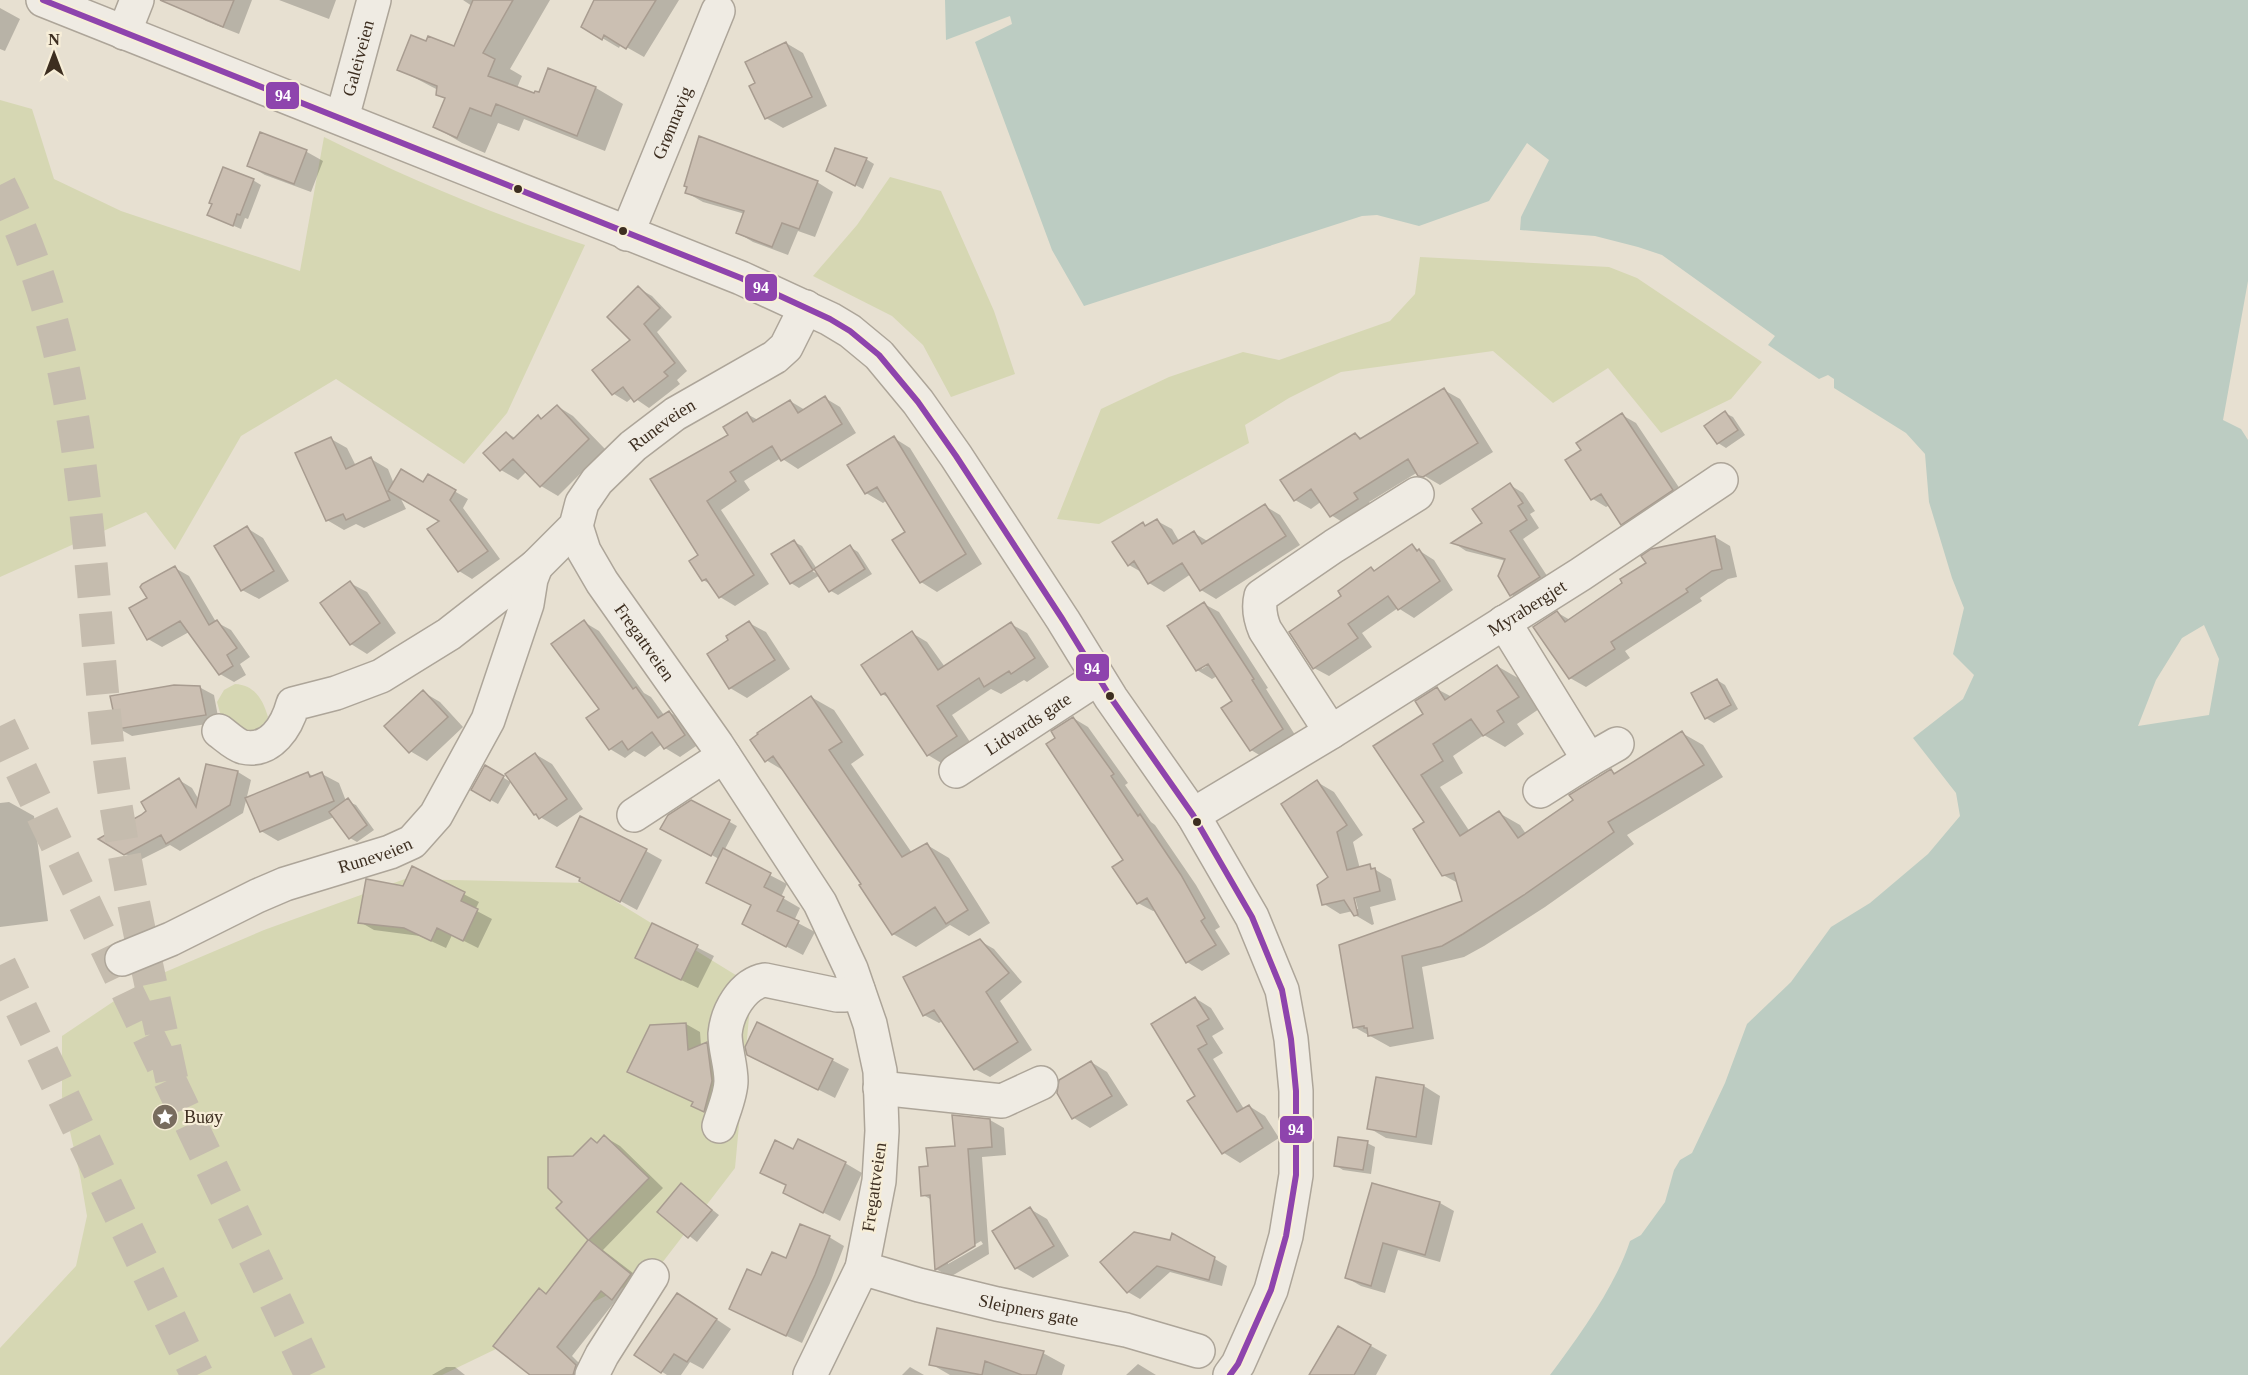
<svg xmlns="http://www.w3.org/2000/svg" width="2248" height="1375" viewBox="0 0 2248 1375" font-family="'Times New Roman',serif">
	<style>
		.green { fill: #d6d7b3 }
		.water { fill: #bcccc2; fill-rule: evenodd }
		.shadow { fill: #0003; fill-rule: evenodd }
		.building { fill: #cbbfb2; stroke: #a89c90; stroke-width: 1.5 }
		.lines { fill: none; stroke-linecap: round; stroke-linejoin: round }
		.highway-tunnel { stroke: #c5bcae; stroke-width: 33; stroke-dasharray: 33 16; stroke-linecap: butt }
		.street-casing { stroke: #ada599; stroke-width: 36 }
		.street { stroke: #efebe3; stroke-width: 33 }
		.bus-1-casing { stroke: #f7eed8; stroke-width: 10 }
		.bus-1 { stroke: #8e44ad; stroke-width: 6 }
		.bus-dot { fill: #3d2e20; stroke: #f7eed8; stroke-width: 2 }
		.labels { text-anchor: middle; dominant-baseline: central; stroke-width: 4.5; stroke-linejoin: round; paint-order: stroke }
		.street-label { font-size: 18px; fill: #3d2e20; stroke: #f7eed8 }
		.poi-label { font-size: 18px; fill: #3d2e20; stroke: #f7eed8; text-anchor: start }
		.line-badge { stroke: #f7eed8; stroke-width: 2 }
		.badge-label { font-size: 16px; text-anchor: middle; font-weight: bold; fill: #fff }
	</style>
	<rect width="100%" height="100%" fill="#e7e0d1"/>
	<path class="green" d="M0,100L32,109L54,179L121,211L300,271L324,137C409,179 495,215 585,245L507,413L464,464L336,379L241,436L175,550L146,512L0,577Z
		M890,177L941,191L994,311L1015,374L951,397L923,345L892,316L813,276L857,225Z
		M1420,257L1609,267L1637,278L1762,362L1731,399L1661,433L1608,368L1553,403L1493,351L1341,372L1289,398L1245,425L1249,443L1099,524L1057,519L1101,409L1169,377L1243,352L1279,360L1390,321L1415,294Z
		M235,684C255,685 263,700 268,717L262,728L255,735L222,720L217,702L224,690Z
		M405,879L586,883L752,985L735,1168L652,1276H647L442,1375H0V1348L76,1266L87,1216L80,1175L62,1097V1036L144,981L264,930Z"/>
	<path class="water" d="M945,0H2248V281L2223,420L2241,429L2248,440V1375H1550C1579,1336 1615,1287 1630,1241L1641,1235L1665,1202L1674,1170L1680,1160L1692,1153L1725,1083L1747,1024L1791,982L1831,927L1870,903L1928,854L1960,816L1956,793L1913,738L1963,699L1974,675L1953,654L1964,608L1952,578L1929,502L1925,454L1906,433L1834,388V379L1828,375L1819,379L1768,345L1775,336L1662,255L1638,247L1595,236L1520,230L1521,217L1549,160L1527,143L1489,201L1419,226L1377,215L1362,216L1084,306L1052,250L975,42L1012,24L1010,16L946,40ZM2204,625L2219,659L2209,715L2138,726L2156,680L2182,638Z"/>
	<path class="shadow" d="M196,0H252L239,34L206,21L191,12Z
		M279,0H336L329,19Z
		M463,0H550L510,69L522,76L517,88L535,95L596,88L623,104L605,151L524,119L519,131L498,123L485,153L462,143L435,127L446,99L438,90L398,69L427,43L455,48L472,6Z
		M596,0H679L644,57L621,44L619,48L582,26Z
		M0,8L20,19L5,51L0,49Z
		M786,43L803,53L827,106L783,128L766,118L757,83Z
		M261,134L307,152L323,161L311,192L265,175L249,166Z
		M866,159L874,164L863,189L836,175Z
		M253,180L261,185L248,219L245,218L241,229L209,215Z
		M817,182L833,192L815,237L798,231L788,255L753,242L738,233L745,214L703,202L687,193Z
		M638,288L652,296L672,317L657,332L687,371L677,380L680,384L649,408L633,397L627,402L614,394L595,370L632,340Z
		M1444,390L1460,399L1493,452L1440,485L1418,472L1369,502L1373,508L1347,525L1331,515L1322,501L1311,509L1295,500L1355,434L1363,439Z
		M825,398L840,407L856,433L798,469L781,458L744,481L750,490L721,510L769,584L735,606L720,597L712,585L703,580L700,556L652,480L730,435L747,414L758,420L790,401L805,410Z
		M557,406L573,416L605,449L558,496L541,486L527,471L518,480L501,470L486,454L507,433L515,438L538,417L543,420Z
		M1725,413L1733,417L1745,435L1726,448L1718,443L1706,426Z
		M1622,415L1636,423L1686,498L1636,532L1622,524L1610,505L1606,507L1593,499L1567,461L1583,450Z
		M894,438L910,448L982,564L937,592L921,582L907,532L887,500L883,503L866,493Z
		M331,439L347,448L356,466L371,459L388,469L394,484H424L428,476L468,499L463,508L500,559L472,579L459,571L442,520L400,497L406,509L364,528L356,524L344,530L327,520Z
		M1510,485L1523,493L1535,511L1530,514L1539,528L1523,539L1553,585L1525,603L1512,595L1499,576L1506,561L1466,551L1454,543L1484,523Z
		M1265,506L1280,515L1300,545L1216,599L1201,590L1191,574L1164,592L1149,583L1143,573L1129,565L1143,524L1148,527L1157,521L1172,529L1179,541L1194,533L1209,542Z
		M247,528L263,538L289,581L259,599L242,590Z
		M1715,537L1730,546L1737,577L1728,579L1700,598L1702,601L1625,651L1630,658L1586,687L1570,678L1558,613L1570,620L1624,584L1648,563Z
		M794,542L802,546L817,569L850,547L858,552L872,574L838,595L831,591L820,575L799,588L791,583L773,555ZM807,565L817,571V574L806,567Z
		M1412,546L1434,560L1453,590L1414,618L1398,608L1362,633L1372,647L1329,676L1314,668L1343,596L1371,569L1376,571Z
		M175,568L189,576L216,622L231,630L250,657L240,664L246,675L234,682L220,674L189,632L162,647L148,639L149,598Z
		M350,583L367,592L396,633L367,654L351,644Z
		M1204,604L1219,612L1268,688L1266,689L1297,738L1266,759L1251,750L1234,701L1217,676L1212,679L1197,670ZM1215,661L1202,669V666Z
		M584,622L599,631L644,693L651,697L664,715L669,712L684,721L699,744L680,757L665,748L662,744L645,757L634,751L625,758L610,749Z
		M749,623L766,632L790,669L747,698L730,688V641Z
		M1011,624L1027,633L1049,667L1027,682L1024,680L1001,694L991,689L952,715L972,745L943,764L928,755L891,699L882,694L912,633L927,642L945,667Z
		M1497,666L1518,678L1539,709L1517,724L1524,734L1505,747L1484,735L1453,756L1463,773L1440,787L1470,832L1499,813L1520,825L1526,834L1575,801L1611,771L1617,774L1682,733L1703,745L1723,777L1627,835L1634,844L1545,907L1484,946L1464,957L1422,967L1434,1039L1390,1047L1354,1027L1341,946L1464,902L1458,883L1443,875L1426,823L1375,746L1425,714L1437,689L1452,697Z
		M1717,680L1725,685L1738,709L1714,723L1706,718Z
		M199,687L214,695L219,722L132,736L118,728Z
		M423,692L440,702L463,727L427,761L410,751Z
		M811,697L834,710L864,755L851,764L912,853L927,845L949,858L990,923L969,936L950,925L916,947L893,934L863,884L786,772L766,760Z
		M1073,718L1088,727L1128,783L1125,785L1151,822L1155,825L1196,885L1220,927L1215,930L1230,954L1202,971L1187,962L1156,910L1153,911L1138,903L1125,860L1057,738Z
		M535,754L552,764L583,809L557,827L535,814L507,774Z
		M207,766L238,772L251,780L243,813L180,851L170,845L138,861L125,854L148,811L179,780L192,788L199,800Z
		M485,767L511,782L498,804L473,790Z
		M308,773L314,777L322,774L339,783L346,801L356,805L374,830L357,842L350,838L334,817L278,841L261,831Z
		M1317,782L1334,792L1363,835L1353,842L1360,869L1369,866L1391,879L1396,900L1370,907L1374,924L1372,925L1355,915L1353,911L1340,914L1324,904L1330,877ZM1353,890L1358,909H1355L1351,891Z
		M692,801L737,826L724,851L787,884L781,897L800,908L794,921L815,932L803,955L760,933L753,906L724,892L719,859L662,828Z
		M9,802L34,816L48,921L0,927V803Z
		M646,851L662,860L637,910L558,867Z
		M413,868L479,902L475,910L492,919L478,948L452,935L446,948L420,936L374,930L360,922L403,888Z
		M653,925L714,956L698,988L654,967Z
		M980,941L994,949L1022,982L1000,1001L1032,1050L990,1077L975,1069L943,1021L939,1023L924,1015Z
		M1195,998L1211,1008L1224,1029L1212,1036L1223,1053L1213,1059L1244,1109L1249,1106L1265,1116L1279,1138L1240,1163L1224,1153L1189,1101L1197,1096Z
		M686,1024L700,1032L701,1046L707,1044L721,1052L726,1090L707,1113L693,1105L694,1102L651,1026Z
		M748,1054L832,1060L849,1069L835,1098Z
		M1091,1062L1107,1072L1128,1105L1090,1128L1074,1118L1058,1093Z
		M1424,1086L1440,1096L1432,1145L1386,1138L1369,1128Z
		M990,1120L1004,1128L1006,1155L982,1157L989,1254L950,1277L936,1269L932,1200L923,1195L930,1168ZM981,1241L983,1244L948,1264V1260Z
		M605,1137L620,1146L663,1188L603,1250L646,1283L628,1307L616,1300L572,1356L591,1375H533L539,1290L547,1295L590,1240L558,1208L564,1202L598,1144Z
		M1367,1143L1375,1147L1371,1174L1343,1170L1335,1165Z
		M794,1151L845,1163L862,1173L840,1221L785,1193L788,1186L762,1172Z
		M681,1185L719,1215L697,1242L659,1212Z
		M1373,1185L1440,1203L1454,1211L1440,1262L1398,1250L1385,1293L1361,1286L1347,1278Z
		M1030,1209L1047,1219L1069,1256L1033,1278L1016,1268Z
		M1173,1235L1227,1266L1222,1286L1170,1272L1140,1299L1128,1292L1171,1242Z
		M829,1237L844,1246L830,1283L802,1343L745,1317L762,1277L787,1260Z
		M692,1303L731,1329L703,1369L690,1362L681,1375H667L636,1355Z
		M1339,1328L1387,1355L1376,1375H1327Z
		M1043,1353L1065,1365L1062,1375H950L931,1364Z
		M1138,1364L1156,1375H1126Z
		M446,1367H455L465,1375H432Z
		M910,1367L924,1375H902Z"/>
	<path class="building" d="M160,0H234L223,27Z
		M473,0H513L483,53L495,59L488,76L534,93L535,91L539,92L548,68L596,87L577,136L496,104L491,116L470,108L457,138L433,127L445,98L436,95L437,86L397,70L411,35L426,41L428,36L454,46Z
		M594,0H656L626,49L604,35L602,40L581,27Z
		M786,42L812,97L765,119L749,86L755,83L745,62Z
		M260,132L307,150L294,184L247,166Z
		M699,136L818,181L799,229L782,223L772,247L736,233L744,211L685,193L687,187L684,186Z
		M835,148L867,158L855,186L826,171Z
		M223,167L254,179L240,215L237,214L233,226L207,215L212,204L209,203Z
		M638,286L660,308L644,324L675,363L664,372L668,376L634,402L623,387L612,395L592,370L630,340L607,317Z
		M1444,388L1478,443L1423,477L1418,476L1408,459L1354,493L1358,499L1330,517L1311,489L1294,501L1280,480L1355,433L1360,439Z
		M825,396L842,424L781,461L772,446L730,472L736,481L707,501L754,575L719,598L706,579L702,581L689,561L698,555L650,479L728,435L723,427L747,412L753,422L790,400L798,413Z
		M557,405L589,439L540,487L513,459L500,471L483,453L506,432L513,439L538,415L541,419Z
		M1725,411L1738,430L1717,444L1704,426Z
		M1622,413L1673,490L1621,525L1601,494L1591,500L1565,460L1581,450L1576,443Z
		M894,436L966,554L920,583L892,540L905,532L877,487L865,494L847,465Z
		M331,437L346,469L371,457L390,500L346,520L343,514L326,521L295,453Z
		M401,469L423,482L428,474L456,490L450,500L488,551L458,572L427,529L439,521L388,491Z
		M1510,483L1523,503L1518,506L1527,520L1510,531L1540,577L1510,596L1498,576L1505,559L1451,543L1482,523L1472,509Z
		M1265,504L1286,536L1200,591L1182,563L1148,584L1134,561L1128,566L1112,542L1143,522L1145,526L1157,519L1173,544L1194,531L1202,544Z
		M247,526L274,571L241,591L214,546Z
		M1715,536L1722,569L1712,571L1686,589L1688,592L1611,642L1615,649L1569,679L1533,627L1557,611L1565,622L1622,583L1620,579L1646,563L1641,556L1651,549Z
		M794,540L813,570L790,584L771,554Z
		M1412,544L1417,551L1419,549L1440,581L1398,610L1388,596L1348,624L1358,638L1313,669L1289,632L1341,596L1338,591L1371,567L1374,571Z
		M850,545L865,569L829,592L814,569Z
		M175,566L209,625L217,620L237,648L227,655L233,666L219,675L180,621L147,640L129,608L147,598L140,587L142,584Z
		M350,581L380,623L350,645L320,603Z
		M1204,602L1254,679L1252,680L1283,729L1250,751L1221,708L1232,701L1208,664L1196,671L1167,626Z
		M584,620L633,689L636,687L658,718L669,711L685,735L664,749L652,732L628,750L622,741L609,750L586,718L599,709L551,644Z
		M749,621L775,660L729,689L707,654L728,640L726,636Z
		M1011,622L1035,658L1011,674L1009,671L984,687L979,678L937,706L957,736L927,756L885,693L881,695L861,665L912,631L938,670Z
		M1497,665L1519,697L1497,711L1504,722L1483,736L1471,719L1433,744L1443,761L1421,775L1460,836L1499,811L1518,838L1573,800L1569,795L1611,769L1614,774L1682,731L1704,765L1608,822L1614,832L1524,895L1463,934L1442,946L1402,956L1413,1028L1368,1036L1367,1028H1364V1026L1353,1028L1339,945L1462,901L1454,873L1442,876L1413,829L1424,822L1373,746L1423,714L1415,701L1437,687L1445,700Z
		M1717,679L1731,705L1705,719L1691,693Z
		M174,685L200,686L206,715L117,729L110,696Z
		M423,690L448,717L409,753L384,726Z
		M811,696L842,742L829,750L902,857L927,843L968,910L946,924L935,907L892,935L859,885L861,884L773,756L765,762L750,740L758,734L757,733Z
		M1073,717L1114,774L1111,776L1138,816L1140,814L1181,875L1205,918L1201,921L1216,945L1186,963L1147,898L1137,904L1112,867L1123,860L1046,744L1055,738L1051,731Z
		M535,753L567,799L539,819L536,814L534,815L505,774Z
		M206,764L238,771L230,805L166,844L161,835L124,855L98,839L141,815L146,811L141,802L179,778L196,807Z
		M485,765L504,776L490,801L471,790Z
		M308,772L310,777L322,772L334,801L260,832L245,798Z
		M1317,780L1347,825L1337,832L1347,870L1370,864L1371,869L1375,868L1380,891L1354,898L1358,915L1354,916L1344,900L1322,905L1317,885L1328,877L1281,804Z
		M348,798L367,825L349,839L329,812Z
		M691,800L730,820L711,856L660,829L668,815Z
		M580,816L647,849L620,902L579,881L580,878L556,867Z
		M723,848L771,873L764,887L784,897L777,911L799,921L786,947L742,924L751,905L706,883Z
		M412,866L465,892L461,901L478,909L463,941L437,928L431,941L404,928L358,923L366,879L403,886Z
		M652,923L698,945L681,980L635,958Z
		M980,939L1009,973L986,992L1018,1042L974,1070L934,1010L923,1016L903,977Z
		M1195,997L1209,1019L1197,1026L1207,1044L1198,1049L1237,1112L1249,1105L1263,1128L1222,1154L1187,1101L1195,1096L1151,1024Z
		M757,1022L833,1059L818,1090L747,1055L745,1047Z
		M686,1023L688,1050L707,1042L712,1081L704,1112L691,1106L693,1102L627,1072L650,1025Z
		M1091,1061L1112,1096L1072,1119L1057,1093L1059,1080Z
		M1376,1077L1424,1085L1416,1137L1367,1129Z
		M952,1115L990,1119L992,1147L968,1149L975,1246L935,1270L930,1195L921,1196L919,1167L928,1166L926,1148L955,1146Z
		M604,1135L649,1178L589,1240L631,1274L612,1300L601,1291L557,1347L576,1365L573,1375H530L493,1346L539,1288L546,1294L588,1240L556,1208L562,1202L548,1188V1157L573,1156L591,1138L597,1143Z
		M1338,1137L1368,1141L1363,1170L1334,1166Z
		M798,1139L846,1162L823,1213L783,1193L786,1185L760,1173L775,1140L793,1149Z
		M681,1183L712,1210L688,1238L657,1212Z
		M1372,1183L1440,1202L1425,1255L1383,1243L1371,1286L1345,1278Z
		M1030,1207L1054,1246L1015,1269L992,1231Z
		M800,1224L830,1236L815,1275L786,1336L729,1309L747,1269L761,1275L772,1252L786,1258Z
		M1134,1232L1170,1240L1172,1233L1215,1257L1209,1280L1157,1266L1127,1293L1100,1262Z
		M677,1293L717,1319L687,1362L674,1354L661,1373L634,1355Z
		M1338,1326L1371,1345L1354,1375H1309Z
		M937,1328L1044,1351L1036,1375H1022L985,1361L982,1375L929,1365Z"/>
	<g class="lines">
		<path class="highway-tunnel" d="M0,185C87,356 87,551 107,738C120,857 149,973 174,1090
			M0,726L311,1375
			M0,965L197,1375"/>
		<g class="street-casing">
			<g id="street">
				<path d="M43,0L741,278L830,319L850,331L879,355L918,402L956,456L1063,620L1111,698L1193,815L1252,917L1282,990L1291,1039L1296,1091V1175L1286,1236L1271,1290L1238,1364L1230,1375"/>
				<path d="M124,33L137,0"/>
				<path id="s1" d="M342,118L374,0"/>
				<path id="s2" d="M627,234L718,11"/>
				<path id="s3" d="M576,526L584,551L602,582L717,745L820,903L851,969L870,1024L880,1071L882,1131L879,1181L862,1268L810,1375"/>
				<path d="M1504,622L1589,760L1617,744"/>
				<path id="s4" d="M219,731C226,736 235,745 243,747C271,753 287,726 293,704L336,693L381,676L449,634L536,566L576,526L582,503L597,481L633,446L675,414L775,357L786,347L806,307"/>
				<path d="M1331,732L1265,630C1260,618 1258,608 1261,596L1334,546L1417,494"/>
				<path id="s5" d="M956,771L1098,678"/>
				<path d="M1540,791L1589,760"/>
				<path d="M634,815L724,756"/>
				<path id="s6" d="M1193,815L1331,732L1581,574L1721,480"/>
				<path id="s7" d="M122,959L171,939L257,896L285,884L390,852L412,842L436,815L488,720L527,604L531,579L536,566"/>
				<path d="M880,1088L1002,1101L1041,1083"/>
				<path d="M719,1126C723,1112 731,1095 731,1081C731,1065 725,1049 725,1034C727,1012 742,984 765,980L837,995H845L858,990"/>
				<path id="s8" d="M862,1268L919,1285L997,1304L1126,1330L1198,1351"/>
				<path d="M592,1375L602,1355L652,1276"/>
			</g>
		</g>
		<use href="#street" class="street"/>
		<g class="bus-1-casing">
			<path id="bus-1" d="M43,0L741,278L830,319L850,331L879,355L918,402L956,456L1063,620L1111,698L1193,815L1252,917L1282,990L1291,1039L1296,1091V1175L1286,1236L1271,1290L1238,1364L1230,1375"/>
		</g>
		<use href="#bus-1" class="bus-1"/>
	</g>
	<defs>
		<g id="sight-disc" transform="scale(1.35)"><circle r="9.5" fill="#786c5e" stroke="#f7eed8"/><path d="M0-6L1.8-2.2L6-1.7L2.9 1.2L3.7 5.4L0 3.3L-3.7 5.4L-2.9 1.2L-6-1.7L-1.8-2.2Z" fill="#fff"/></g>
	</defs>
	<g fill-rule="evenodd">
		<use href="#sight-disc" x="165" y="1117"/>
	</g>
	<g class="bus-dot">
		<circle cx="518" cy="189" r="5"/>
		<circle cx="623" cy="231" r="5"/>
		<circle cx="1110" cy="696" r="5"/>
		<circle cx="1197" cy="822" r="5"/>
	</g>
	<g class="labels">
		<g class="street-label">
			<text stroke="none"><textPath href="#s1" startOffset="62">Galeiveien</textPath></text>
			<text stroke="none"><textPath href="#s2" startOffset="120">Grønnavig</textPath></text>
			<text stroke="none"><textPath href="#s4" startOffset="578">Runeveien</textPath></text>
			<text stroke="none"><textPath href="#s6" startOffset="393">Myrabergjet</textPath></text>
			<text stroke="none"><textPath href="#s3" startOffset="136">Fregattveien</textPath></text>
			<text stroke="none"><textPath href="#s5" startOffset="86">Lidvards gate</textPath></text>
			<text stroke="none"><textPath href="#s7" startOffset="274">Runeveien</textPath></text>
			<text transform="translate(874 1187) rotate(-82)">Fregattveien</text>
			<text stroke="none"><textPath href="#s8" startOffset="172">Sleipners gate</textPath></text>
		</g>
		<g class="poi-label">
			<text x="184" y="1117">Buøy</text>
		</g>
	</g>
	<g class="line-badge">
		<rect x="265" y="81" width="35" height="29" rx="6" fill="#8e44ad"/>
		<rect x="744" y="273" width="34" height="29" rx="6" fill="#8e44ad"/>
		<rect x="1075" y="653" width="35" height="29" rx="6" fill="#8e44ad"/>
		<rect x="1279" y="1115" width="34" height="29" rx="6" fill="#8e44ad"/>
	</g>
	<g class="badge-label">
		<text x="283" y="101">94</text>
		<text x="761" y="293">94</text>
		<text x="1092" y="674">94</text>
		<text x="1296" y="1135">94</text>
	</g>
	<g transform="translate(54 54)" stroke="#f7eed8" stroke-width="4.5" paint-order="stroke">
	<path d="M0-4.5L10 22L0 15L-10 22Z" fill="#3d2e20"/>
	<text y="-9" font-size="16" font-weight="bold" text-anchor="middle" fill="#3d2e20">N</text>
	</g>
</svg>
